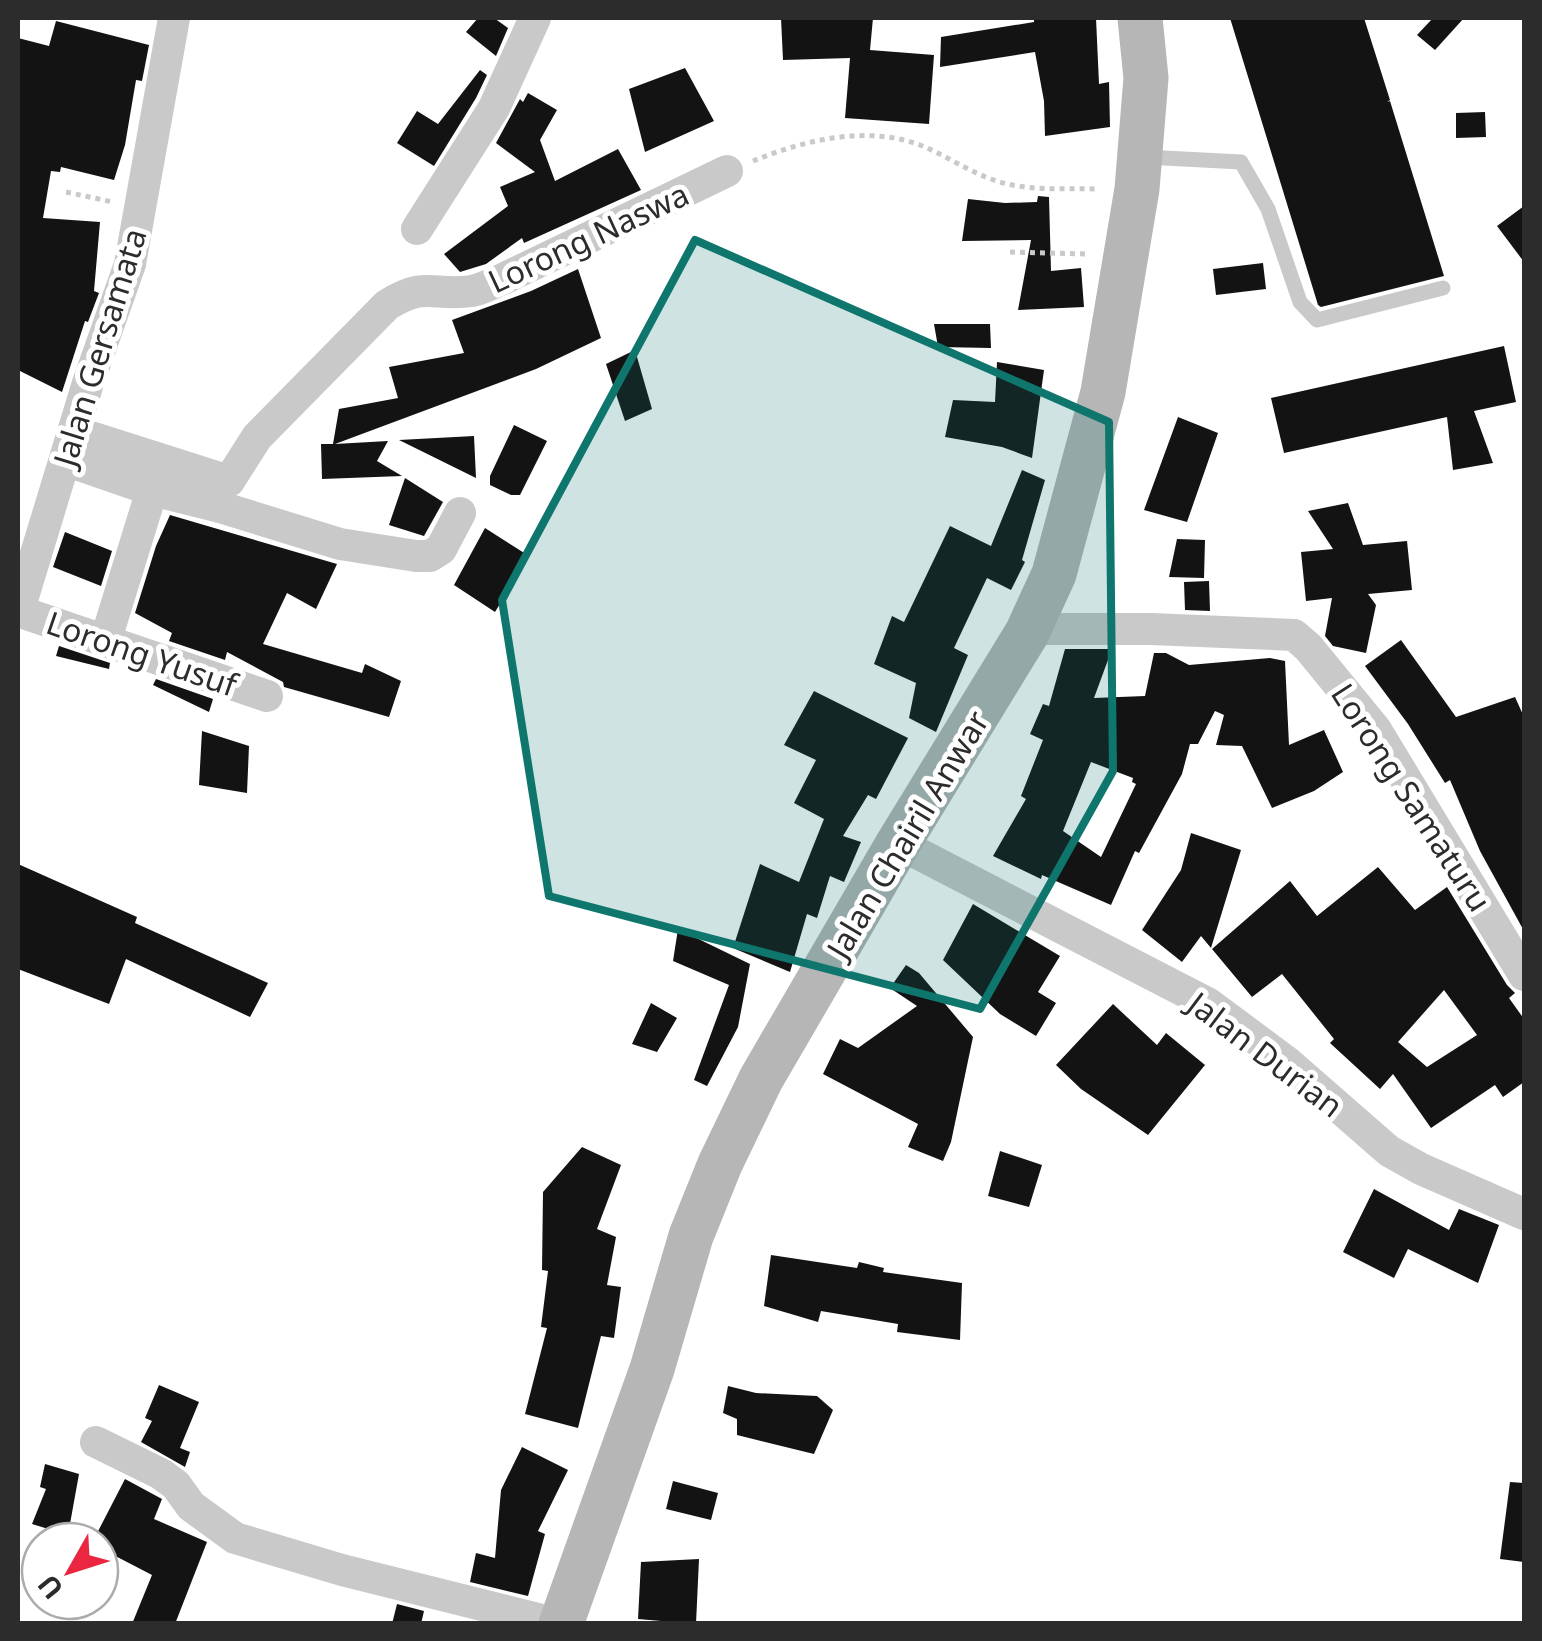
<svg xmlns="http://www.w3.org/2000/svg" width="1542" height="1641" viewBox="0 0 1542 1641" font-family="'Noto Sans',sans-serif">
	<style>
		.building { fill: #131313; fill-rule: evenodd }
		.lines { fill: none; stroke-linecap: round; stroke-linejoin: round }
		.path { stroke: #c9c9c9; stroke-width: 5; stroke-dasharray: 5 5; stroke-linecap: butt }
		.service { stroke: #c9c9c9; stroke-width: 15 }
		.minor { stroke: #c9c9c9; stroke-width: 32 }
		.secondary { stroke: #b6b6b6; stroke-width: 45 }
		.marked { fill: #0f766e; fill-opacity: 0.2; stroke: #0f766e; stroke-width: 8; stroke-linejoin: round }
		.labels { text-anchor: middle; dominant-baseline: central; stroke-width: 10; stroke-linejoin: round; paint-order: stroke }
		.street-label { font-size: 32px; fill: #2c2c2c; stroke: #fff }
	</style>
	<rect width="100%" height="100%" fill="#fff"/>
	<path class="building" d="M478,18H494L508,28L496,56L466,32Z
		M781,18H873L870,50L934,55L929,124L845,118L850,58L783,60Z
		M1034,18H1096L1099,84L1109,82L1110,127L1045,136L1044,101L1035,52L940,67L941,37L1034,22Z
		M1230,18H1364L1390,100L1387,102L1390,101L1444,276L1321,307L1318,305Z
		M1433,18H1464L1435,50L1417,35Z
		M56,21L149,45L142,81L136,80L125,145L114,180L61,167L60,172L51,171L43,218L100,222L94,291L99,293L88,322L85,321L62,392L18,370V38L49,46Z
		M685,68L714,121L645,152L629,89Z
		M480,70L487,75L476,98L434,166L397,143L417,111L438,124Z
		M528,93L557,110L540,140L555,181L618,149L641,190L524,243L522,238L486,264L460,272L444,254L508,206L500,187L535,172L496,143L520,99L523,102Z
		M1485,112L1486,137L1456,138V113Z
		M1038,196L1049,197L1051,271L1081,268L1084,307L1018,310L1031,240L962,241L968,199L1005,203L1037,202Z
		M1524,206V262L1497,226Z
		M1263,263L1266,289L1216,295L1213,269Z
		M578,269L601,338L536,369L335,444L388,441L377,461L402,476L322,479L321,444H333L339,409L398,398L389,367L464,353L452,320L531,291Z
		M934,324H990L991,348L938,347Z
		M1504,346L1516,402L1474,411L1493,463L1453,470L1447,417L1284,453L1271,398Z
		M635,350L652,409L625,421L606,364Z
		M997,362L1044,370L1032,458L1002,447L945,437L953,400L995,402Z
		M1178,417L1218,433L1187,522L1144,510Z
		M514,425L547,441L520,495H511L490,485V476Z
		M474,436L476,478L399,440Z
		M1022,470L1045,480L1022,560L1025,562L1011,590L987,578L954,648L968,655L936,732L909,718L916,683L874,664L892,616L904,622L950,526L991,546Z
		M405,478L443,502L424,536L389,525Z
		M1348,503L1363,545L1407,541L1412,590L1368,594L1376,605L1366,653L1333,646L1325,636L1332,598L1306,601L1301,552L1333,549L1308,511Z
		M170,515L337,564L316,609L287,593L263,644L362,673L365,664L401,681L389,717L284,687L283,682L227,652L225,660L169,641L172,633L135,613L156,546Z
		M485,528L529,556L495,612L454,585Z
		M65,532L112,551L101,586L53,567Z
		M1177,539L1205,540L1204,578L1169,577Z
		M1209,581L1210,611L1185,610L1184,582Z
		M1401,640L1456,717L1515,697L1524,717V931L1480,851L1450,780L1445,783L1408,724L1365,666Z
		M59,646L110,663L109,669L56,656Z
		M1065,649H1112L1094,698L1145,696L1154,653H1166L1189,665L1270,658L1285,661L1289,745L1324,730L1343,772L1314,791L1272,808L1242,746L1216,745L1224,715L1215,711L1198,744H1190L1182,774L1139,853L1135,851L1111,905L1042,875L1041,879L993,856L1026,799L1021,796L1043,740L1030,734L1043,704L1049,706ZM1091,762L1133,778L1132,782L1136,784L1101,857L1063,831Z
		M156,679L213,699L209,712L153,685Z
		M814,691L908,738L876,799L868,795L843,836L861,842L844,882L830,876L817,918L807,914L790,972L733,948L760,864L799,882L824,819L794,803L816,760L784,745Z
		M202,731L249,746L247,793L199,785Z
		M1191,833L1241,850L1211,948L1201,936L1182,962L1142,930L1181,870Z
		M18,864L137,917L135,923L268,983L250,1017L126,959L109,1004L18,969Z
		M1378,867L1415,910L1447,887L1507,985L1515,993L1509,998L1524,1019V1082L1503,1097L1495,1085L1431,1128L1393,1074L1380,1089L1330,1043L1334,1039L1282,974L1252,997L1212,949L1290,881L1317,916ZM1444,990L1477,1035L1427,1067L1398,1042Z
		M973,904L1060,956L1038,992L1056,1003L1036,1036L1000,1014L943,960Z
		M678,929L750,964L738,1027L707,1086L694,1080L729,985L673,961Z
		M906,965L919,973L973,1037L951,1142L943,1161L908,1147L918,1124L823,1074L840,1039L858,1048L917,1006L890,988Z
		M651,1003L677,1018L657,1052L632,1044Z
		M1113,1004L1157,1045L1166,1033L1205,1065L1148,1135L1081,1089L1056,1065Z
		M582,1147L621,1165L597,1229L616,1237L607,1285L621,1287L614,1338L601,1336L578,1428L525,1414L547,1328L541,1327L548,1271L542,1270L543,1192Z
		M1000,1151L1042,1165L1029,1207L988,1196Z
		M1374,1189L1449,1230L1459,1209L1499,1225L1478,1283L1408,1249L1394,1278L1343,1252Z
		M771,1255L857,1268L859,1262L884,1268L883,1272L962,1283L960,1340L897,1332L898,1324L821,1311L818,1322L764,1306Z
		M159,1385L199,1402L180,1448L190,1452L185,1467L141,1442L152,1421L145,1418Z
		M728,1386L756,1393L817,1396L833,1410L814,1454L737,1435V1419L723,1413Z
		M522,1447L568,1470L538,1531L545,1534L528,1596L470,1582L476,1553L495,1558L501,1490Z
		M45,1464L79,1474L68,1535L32,1524L46,1489L40,1487Z
		M125,1479L162,1499L154,1519L207,1542L175,1624H132L152,1575L100,1548V1541H93Z
		M673,1481L718,1493L711,1520L666,1509Z
		M1510,1482L1524,1483V1562L1500,1559Z
		M699,1559L696,1624L638,1619L641,1562Z
		M397,1604L424,1611L421,1624H392Z"/>
	<g class="lines">
		<path class="path" d="M753,161C804,140 867,125 920,145C945,155 966,170 991,179C1025,192 1063,188 1099,189
			M66,192L113,202
			M1010,252L1089,254"/>
		<path class="service" d="M1145,157L1241,162L1268,209L1300,302L1317,320L1443,288"/>
		<path class="minor" d="M417,229L494,108L535,18
			M75,432L229,481L257,437L387,305C427,280 433,297 472,291C482,289 493,283 503,279L727,171
			M65,460L152,490L220,507L340,544L416,556H430L441,549L460,513
			M18,611L267,696
			M18,613L88,383L130,264L174,18
			M1045,629H1151L1294,635L1308,647L1376,730L1524,975
			M106,639L152,490
			M896,847L919,854L1209,1004L1287,1062L1389,1151L1421,1169L1524,1214
			M96,1442L161,1474L176,1485L191,1506L235,1538L342,1570L558,1624"/>
		<path class="secondary" d="M561,1624L652,1369L691,1236L720,1164L761,1079L896,847L1027,633L1054,574L1103,392L1137,189L1146,78L1140,18"/>
	</g>
	<path class="marked" d="M695,240L1109,422L1113,771L980,1009L549,896L502,600Z"/>
	<g class="labels">
		<g class="street-label">
			<text transform="translate(588 237) rotate(-25)">Lorong Naswa</text>
			<text transform="translate(99 347) rotate(-73)">Jalan Gersamata</text>
			<text transform="translate(142 653) rotate(19)">Lorong Yusuf</text>
			<text transform="translate(1412 797) rotate(57)">Lorong Samaturu</text>
			<text transform="translate(907 834) rotate(-59)">Jalan Chairil Anwar</text>
			<text transform="translate(1266 1054) rotate(37)">Jalan Durian</text>
		</g>
	</g>
	<rect width="1542" height="1641" fill="none" stroke="#2c2c2c" stroke-width="40"/>
	<g transform="translate(70 1571) rotate(231)"><circle r="48" fill="#ffffff" stroke="#ababab" stroke-width="2.5"/>
	<path d="M0-8L18 38L0 25L-18 38Z" fill="#eb2640"/>
	<text y="-15" font-size="28" font-weight="bold" text-anchor="middle" fill="#2c2c2c">U</text>
	</g>
</svg>
